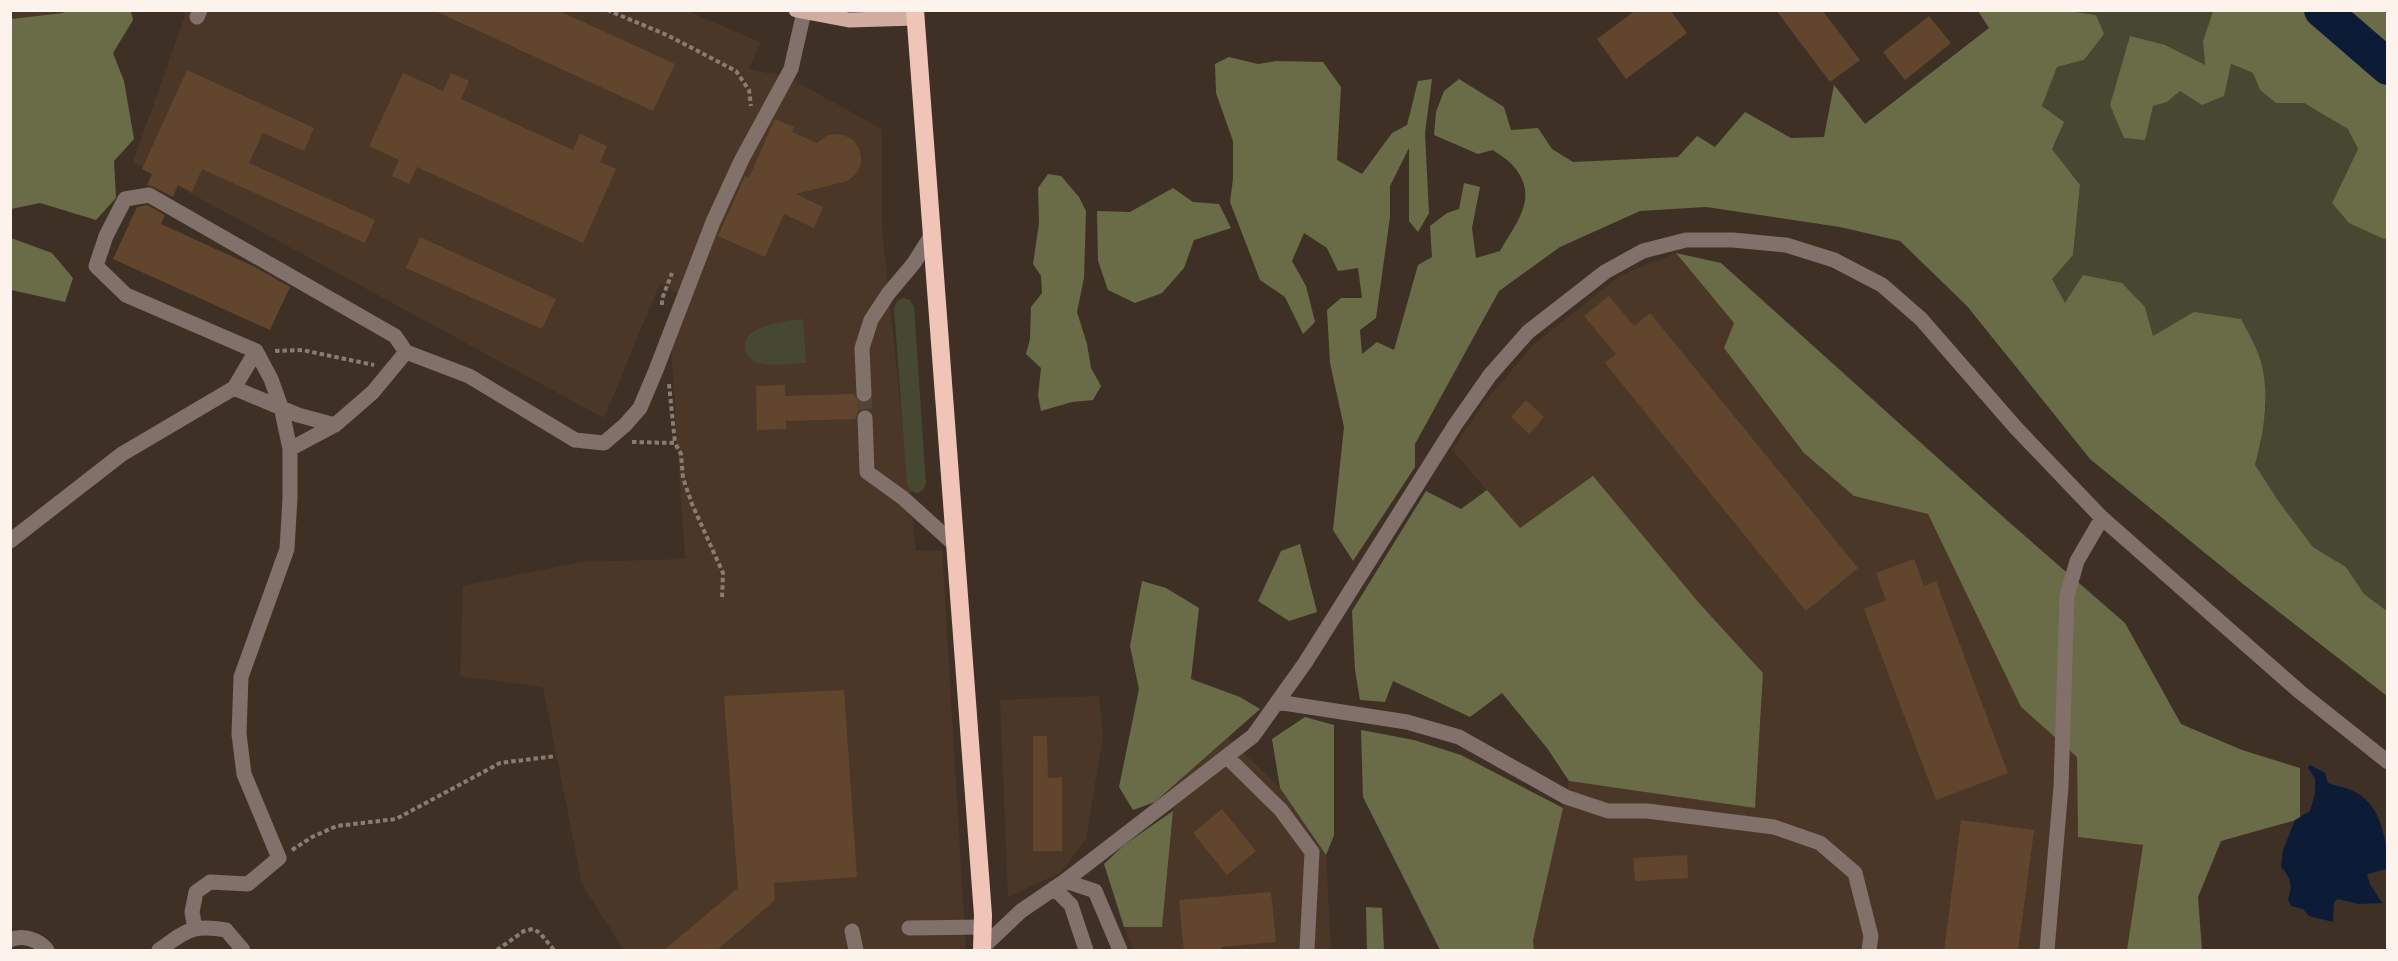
<svg xmlns="http://www.w3.org/2000/svg" width="2398" height="961" viewBox="0 0 2398 961" font-family="'Open Sans',sans-serif">
	<style>
		.built { fill: #4b3728 }
		.green { fill: #464831 }
		.forest { fill: #696c47 }
		.water { fill: #0d1c36 }
		.lines { fill: none; stroke-linecap: round; stroke-linejoin: round }
		.river { stroke: #0d1c36; stroke-width: 36 }
		.building { fill: #62452d }
		.minor-tunnel { stroke: #514439; stroke-width: 15; stroke-dasharray: 15 8; stroke-linecap: butt }
		.path { stroke: #897d73; stroke-width: 4; stroke-dasharray: 4.5 3; stroke-linecap: butt }
		.minor { stroke: #82706a; stroke-width: 15 }
		.major { stroke: #d1aca0; stroke-width: 15 }
		.highway { stroke: #f0c4b6; stroke-width: 18 }
	</style>
	<rect width="100%" height="100%" fill="#3e3025"/>
	<path class="built" d="M187,10L688,11L760,42L749,69L788,77L882,129V229L916,551L942,550L966,950H624L582,884L543,687L460,676L463,586L580,562L685,559L670,331L681,295L660,283L604,418L133,162Z
		M11,11H65L63,13L13,20L11,19Z
		M1676,253L1734,323L1854,496L1928,514L2021,707L2077,757L2078,837L2143,845L2127,950H1534L1533,940L1569,781L1755,808L1763,673L1699,603L1520,528L1452,450L1483,404L1534,344L1621,275Z
		M1099,696L1103,735L1086,839L1060,873L1008,897L1000,700Z
		M1228,738L1280,788L1326,855L1331,950H1133L1124,927H1162L1173,811L1170,789Z"/>
	<path class="green" d="M2069,11H2213L2203,41L2205,66L2165,45L2153,106L2167,102L2180,91L2230,64L2253,73L2260,90L2276,103H2304L2349,129L2358,149L2332,203L2384,239L2387,238V611L2364,594L2346,567L2313,547L2277,499L2254,465L2260,447L2266,405L2261,361L2194,313L2153,337L2145,307L2065,304L2051,279L2073,255L2080,185L2052,149L2042,106L2057,67L2084,60L2096,15Z
		M903,298L910,300L914,307L926,483L924,489L918,493L910,491L907,484L894,308L897,301Z
		M803,319L806,363C792,363 773,367 759,363C753,362 748,357 746,352C737,324 787,322 803,319Z"/>
	<path class="forest" d="M65,11H131L133,20L113,53L124,81L134,139L114,161L116,198L96,220L40,203L11,209V19L63,13Z
		M2069,11L2096,15L2104,34L2084,60L2057,67L2042,106L2064,122L2052,149L2080,185L2073,255L2052,279L2065,303L2083,275L2122,283L2145,307L2153,336L2194,312L2241,319C2248,332 2257,348 2261,362C2270,396 2264,432 2255,465L2277,499L2313,547L2346,567L2364,594L2387,611V696L2243,584L2090,459L1967,306L1900,241L1840,227L1706,207L1640,211L1560,247L1499,291L1415,444V467L1353,561L1333,530L1344,427L1330,363L1327,310L1341,298H1362L1358,268L1338,271L1327,248L1304,233L1292,261L1306,286L1315,322L1303,334L1285,297L1260,280L1230,202L1233,179V141L1216,93L1215,64L1229,57L1258,64L1276,61L1323,62L1341,87L1337,160L1362,174L1392,133L1407,125L1418,81L1432,79L1425,133L1429,213L1418,232L1409,221V148L1390,186V217L1376,318L1360,330L1362,354L1377,342L1394,350L1418,265L1432,257L1430,226L1447,213L1459,209L1464,183L1480,187L1472,228L1476,258L1500,251C1516,223 1539,198 1515,168C1510,161 1500,155 1493,150L1478,154L1434,135L1436,112L1444,91L1459,79L1504,107L1511,130L1538,128L1552,149L1573,162L1678,157L1697,136L1715,147L1745,112L1791,138L1824,137L1834,85L1865,124L1989,28L1978,11Z
		M2213,11H2387V238L2384,239L2349,223L2332,203L2358,149L2348,129L2304,103H2276L2260,90L2253,73L2231,64L2224,96L2202,105L2180,91L2167,102L2153,106L2145,140L2124,138L2110,105L2130,36L2165,45L2205,65L2203,41Z
		M1048,174L1061,176L1079,197L1086,211L1084,278L1077,312L1087,344L1091,368L1101,386L1093,400L1072,402L1041,411L1038,396L1041,368L1026,354L1030,339L1031,307L1042,293L1041,276L1033,264L1039,223L1038,188Z
		M1173,188L1193,202L1219,204L1231,228L1194,240L1184,268L1162,293L1135,303L1108,290L1098,261L1097,211L1130,212Z
		M11,238L52,253L73,278L65,302L11,290Z
		M1676,253L1721,263L2010,523L2125,623L2181,724L2242,750L2300,768V819L2221,841L2198,897L2202,950H2127L2143,845L2078,837L2077,757L2021,707L1928,514L1854,496L1804,453L1724,348L1734,323Z
		M1593,476L1699,603L1763,673L1755,808L1569,781L1547,748L1502,693L1470,717L1393,681L1385,702L1360,700L1355,670L1352,611L1426,491L1461,509L1487,490L1520,528Z
		M1300,544L1317,612L1289,621L1258,601L1281,551Z
		M1142,581L1166,588L1199,608L1191,679L1240,697L1260,709L1155,802L1133,810L1119,787L1139,689L1130,646Z
		M1305,717L1334,725V835L1326,855L1280,788L1272,739Z
		M1361,730L1414,740L1461,755L1563,808L1533,940L1534,950H1440L1363,797Z
		M1173,811L1162,927H1124L1104,864L1124,845Z
		M1366,907L1382,908L1384,950H1367Z"/>
	<path class="water" d="M2310,765L2325,773L2328,783C2336,786 2344,787 2351,790C2381,802 2388,842 2387,869L2367,874L2370,884L2382,903L2359,904L2338,899L2334,902L2333,922L2309,916L2303,909L2291,906L2288,899C2293,885 2291,878 2281,867L2283,850L2295,820L2310,811L2315,794V778L2308,768Z"/>
	<g class="lines">
		<path class="river" d="M2322,10L2388,67"/>
	</g>
	<path class="building" d="M433,10H557L675,64L653,111Z
		M1636,10H1670L1687,33L1626,79L1597,39Z
		M1776,10H1822L1860,60L1830,82Z
		M1929,16L1951,43L1905,80L1883,52Z
		M187,70L314,128L304,151L263,133L249,163L375,220L365,243L202,169L192,192L178,185L173,197L154,187L147,185L152,174L142,169Z
		M403,73L443,91L451,73L469,81L461,99L573,150L580,134L607,146L600,162L616,169L583,243L417,167L409,184L392,176L399,160L369,146Z
		M775,119L794,127L792,132L817,143L826,136L835,134L844,135L853,140L859,148L861,157L860,167L855,175L847,181L796,194L823,207L814,228L784,214L765,257L718,236L745,176L749,178Z
		M147,205L165,215L161,224L253,266L290,287L270,330L113,259L137,207Z
		M420,237L556,299L542,329L406,268Z
		M1609,296L1634,326L1650,313L1858,568L1806,611L1605,363L1616,354L1584,316Z
		M785,385V396L854,394L859,402L868,403V409L859,410L855,419L786,421V429L757,430L756,386Z
		M1526,400L1544,417L1529,434L1511,417Z
		M1914,559L1924,586L1936,581L2008,773L1936,800L1864,609L1886,600L1876,573Z
		M844,690L857,877L774,883L775,900L716,951H663L738,888L724,696Z
		M1033,736H1047L1048,778L1062,777V851H1033Z
		M1222,809L1256,851L1227,875L1193,833Z
		M1961,820L2034,830L2018,951H1944Z
		M1687,855L1688,878L1635,881L1633,858Z
		M1271,892L1276,942L1221,947V951H1184L1179,900Z"/>
	<g class="lines">
		<path class="minor-tunnel" d="M864,394L865,418"/>
		<path class="path" d="M607,10L667,35L736,71L749,90L751,106
			M662,305V299L672,273
			M275,351L302,350L374,365
			M669,384L675,443
			M632,442L675,443L681,454L683,478L692,504L723,573L722,598
			M292,850L312,837L337,826L396,819L500,763L556,756
			M497,950L524,931L533,929L540,933L554,950"/>
		<path class="minor" d="M197,17L200,10
			M234,388L256,351
			M864,394L862,348L871,320L888,294L914,263L931,236
			M865,418L867,472L903,498L955,545
			M290,449L335,425
			M10,541L122,454L234,388L298,415L335,425L373,392L406,352L469,376L575,440L604,443L625,425L640,408L656,370L713,222L742,159L791,69L804,12
			M1277,702L1407,722L1459,737L1566,797L1608,811H1647L1774,827L1820,843L1855,873L1871,936L1869,950
			M1227,757L1281,810L1312,852L1307,950
			M1065,881L1095,891L1120,950
			M1054,888L1071,905L1086,950
			M195,928L192,912L196,892L210,882L248,884L279,858L244,774L239,734L241,677L287,549L290,498V449L281,407L271,379L256,351L126,295L96,266L106,236L125,199L149,195L395,336L406,352
			M909,928L984,927
			M852,931L856,950
			M10,940C23,934 39,940 47,950
			M982,948L1021,911L1065,881L1253,736L1305,663L1455,425L1490,375L1528,332L1605,272L1643,251L1686,240H1733L1786,245L1834,260L1882,285L1921,319L2016,428L2102,518L2300,692L2388,762
			M159,950C186,931 191,924 226,930L243,950
			M2047,950L2061,787L2067,596L2077,561L2102,518"/>
		<path class="major" d="M796,10L849,20L916,18"/>
		<path class="highway" d="M915,10L983,915L982,950"/>
	</g>
	<rect width="2398" height="961" fill="none" stroke="#fcf3ec" stroke-width="24"/>
</svg>
